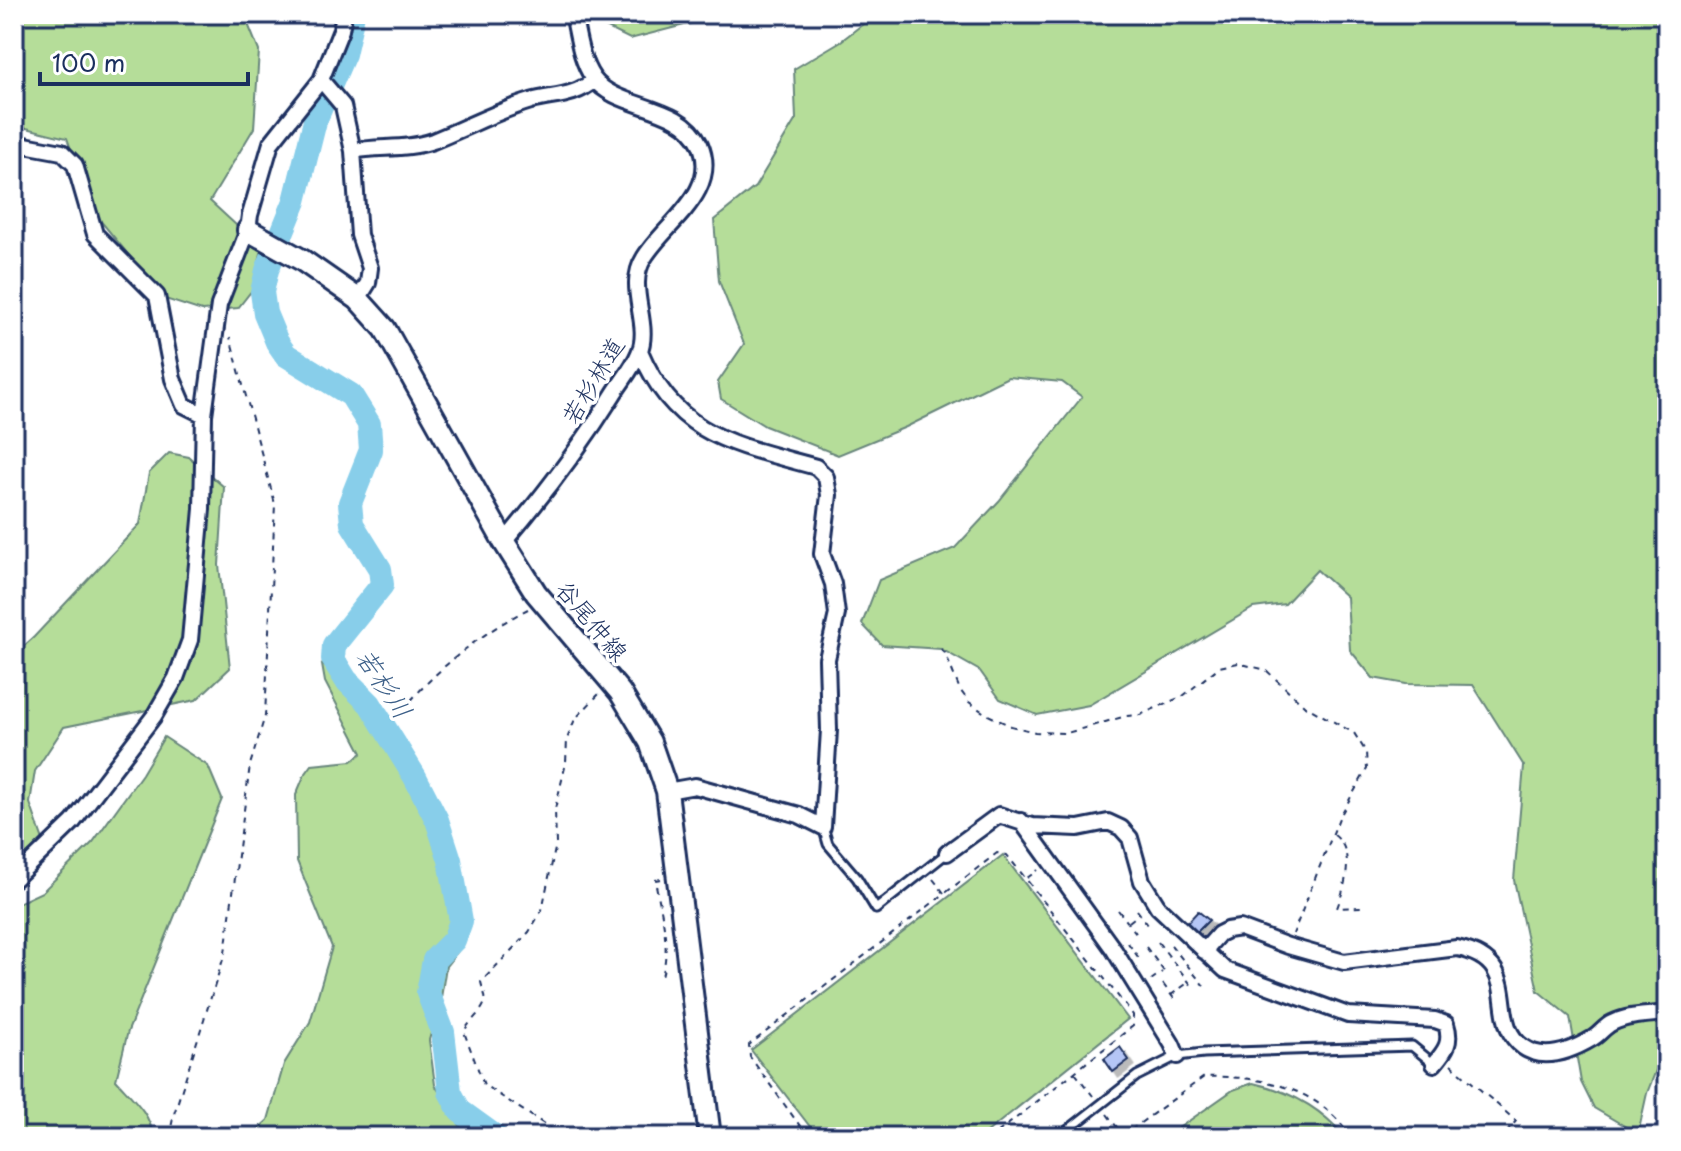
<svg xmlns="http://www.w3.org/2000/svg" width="1681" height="1151" viewBox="0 0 1681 1151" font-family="'Playpen Sans','Klee One',sans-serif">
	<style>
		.green { fill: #b5dd99; stroke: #68867c; stroke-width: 2 }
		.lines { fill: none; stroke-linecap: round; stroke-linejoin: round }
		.river { stroke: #88ceea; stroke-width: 24 }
		.building { fill: #b5c6f6; stroke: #1b2f5e; stroke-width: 2; filter: url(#shadow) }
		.lane-casing { stroke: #1b2f5e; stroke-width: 13 }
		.street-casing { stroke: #1b2f5e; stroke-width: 20 }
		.secondary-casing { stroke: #1b2f5e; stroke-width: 26 }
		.path { stroke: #1b2f5e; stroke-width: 2; stroke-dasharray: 6 6; stroke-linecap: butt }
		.lane { stroke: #fff; stroke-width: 7 }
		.street { stroke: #fff; stroke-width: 14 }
		.secondary { stroke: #fff; stroke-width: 20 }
		.labels { text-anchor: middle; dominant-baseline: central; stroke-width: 7; stroke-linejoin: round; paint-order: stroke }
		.street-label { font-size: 24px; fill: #1b2f5e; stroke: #fff }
		.water-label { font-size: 26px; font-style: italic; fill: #3c5f88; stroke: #fff }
	</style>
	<defs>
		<filter id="shadow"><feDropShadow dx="5.5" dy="5.5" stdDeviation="0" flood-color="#0004"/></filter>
	</defs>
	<rect width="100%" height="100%" fill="#fff"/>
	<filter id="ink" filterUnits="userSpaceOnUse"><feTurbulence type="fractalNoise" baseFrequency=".0125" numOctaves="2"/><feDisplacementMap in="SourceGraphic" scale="16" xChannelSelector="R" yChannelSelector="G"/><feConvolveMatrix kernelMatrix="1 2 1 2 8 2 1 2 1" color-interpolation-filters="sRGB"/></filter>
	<g filter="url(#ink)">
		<path class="green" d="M14,14H244L259,51L254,128L210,201L262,249L252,290L238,308L202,311L165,299L94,213L67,138L14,125V100L22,94L14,79Z
			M597,14H753L747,17L692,23L630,39L595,22Z
			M876,14H1667V1070L1657,1068L1647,1093L1638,1134L1594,1108L1581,1082L1570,1017L1538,991L1514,880L1524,766L1473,685L1406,684L1373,678L1350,650L1347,597L1317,570L1285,604L1253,608L1089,705L1037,715L1000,699L980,671L941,649L882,645L862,624L879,580L955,548L999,501L1082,397L1062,382L1008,377L906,427L838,455L765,426L721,399L718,382L744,344L719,281L714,220L755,187L796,119L794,69L841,41Z
			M169,453L189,457L224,487L219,565L230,668L196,700L64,727L35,771L30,803L43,840L14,893V655L34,637L140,524L149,473Z
			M322,665L368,687L443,813L463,945L446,966L441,998L429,1040L435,1085L467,1137H249L268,1120L284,1064L310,1022L332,947L297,861L296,795L304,776L312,765L352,761L362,753L325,682Z
			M164,737L208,766L222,799L128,1031L116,1080C131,1097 151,1113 153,1137H14V905L42,892L93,842L142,774Z
			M1003,855L1128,1019L981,1137H818L751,1050Z
			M1253,1083C1290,1091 1321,1108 1345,1137H1166L1233,1090Z"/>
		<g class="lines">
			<path class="river" d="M353,14L344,54L315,121L295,201L267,270L262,292L265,313L277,342L286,355L351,395L369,424L371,450L350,503L352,524L380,569L382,585L334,645L333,659L346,680L370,704L415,777L437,820L450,860L461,921L454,940L434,960L428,993L443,1032L450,1092L460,1111L496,1137"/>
		</g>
		<path class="building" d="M1198,911L1209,920L1196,933L1186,924Z
			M1120,1047L1129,1060L1113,1072L1104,1059Z"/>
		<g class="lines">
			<g class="lane-casing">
				<path id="lane" d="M823,827L828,844L857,878L876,909L947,853
					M1059,1137L1137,1076L1177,1056L1204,1053L1412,1046L1434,1064"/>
			</g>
			<g class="street-casing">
				<path id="street" d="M321,80L343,106L353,151L359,235L370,268L368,283L358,299
					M14,143L62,152L75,165L95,234L157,296L173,379L184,405L204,415
					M353,151C379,146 407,150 433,141C466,128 497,111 531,101C554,95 575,97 594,80
					M640,351C676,437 734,444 816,467L826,477L829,495L822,554L833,584L837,614L827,659L829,730L823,827L799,815L695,786L667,791
					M504,542C543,496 581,446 613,395C621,382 633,368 639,353C652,323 625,288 644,258C664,224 721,192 700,144C681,103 616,110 593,78C580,59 578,35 573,14
					M1021,821L1114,950L1172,1044L1177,1056
					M947,853L999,815L1032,826L1078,828L1108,822L1121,828L1130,838L1142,881L1158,907L1225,970L1348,1015L1435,1020L1446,1024C1452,1042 1446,1050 1434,1064
					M14,879L73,822L154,716L176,678L190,640L202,509L204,415L219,305L248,230L250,215L271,143L321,80L341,30L344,14
					M1204,951L1219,934L1227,930L1240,928L1288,946L1344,962L1457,948C1527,962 1485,1020 1523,1047C1544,1062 1573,1050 1593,1038C1600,1034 1605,1026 1612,1023C1628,1015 1650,1015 1667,1013"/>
			</g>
			<g class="secondary-casing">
				<path id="secondary" d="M248,230L302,260L358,299L385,329L504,542L536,593L620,692L650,742L667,791L710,1137"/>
			</g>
			<path class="path" d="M941,649L945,653L960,690L969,702L986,714L1011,726L1035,732L1067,733L1126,716L1140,715L1183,696L1219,667L1238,663L1266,670L1305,706L1354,733L1366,752L1367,769L1339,818L1293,934
				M403,710C437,668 480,634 528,609
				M1334,835C1356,851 1345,887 1337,908L1363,907
				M1027,878L1038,870
				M661,879L655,880C661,912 671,944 662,976
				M933,879L944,893
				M1118,910L1136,933
				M1137,910L1148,925
				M1129,922L1139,914
				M1158,942L1192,986
				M1128,943L1141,961
				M1171,945L1204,986
				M1146,947L1166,974
				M1151,980L1162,972
				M1163,984L1175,1000
				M1171,995L1189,982
				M1451,1064L1516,1121L1503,1137
				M1075,1073L1093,1096
				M1107,1114L1122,1134
				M169,1137L174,1114L225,953L250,765L265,716L275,504L230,337
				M564,1137L484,1085L464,1032C469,1020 488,1009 485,996C484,991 482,987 481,982L529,932L542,910L556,844L555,809L566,763L567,739L575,719L599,694
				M808,1137L750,1057L749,1045L997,853L1007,855L1133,1015V1026L992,1137
				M1121,1137L1204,1077C1259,1075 1319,1087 1351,1137"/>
			<use href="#lane" class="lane"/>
			<use href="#street" class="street"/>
			<use href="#secondary" class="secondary"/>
		</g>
	</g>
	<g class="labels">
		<g class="street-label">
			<text transform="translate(592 380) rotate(-59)">若杉林道</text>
			<text transform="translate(593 620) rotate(50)">谷尾仲線</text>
		</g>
		<g class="water-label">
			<text transform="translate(385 683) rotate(56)">若杉川</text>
		</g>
	</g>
	<rect width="1681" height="1151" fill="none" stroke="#fff" stroke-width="48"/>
	<rect x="24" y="24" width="1633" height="1103" fill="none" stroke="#1b2f5e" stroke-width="3" filter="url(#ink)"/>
	<path d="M40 72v12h208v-12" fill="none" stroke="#1b2f5e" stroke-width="4"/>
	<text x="52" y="72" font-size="24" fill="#1b2f5e" stroke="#ffffff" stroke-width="6" paint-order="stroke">100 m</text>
</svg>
